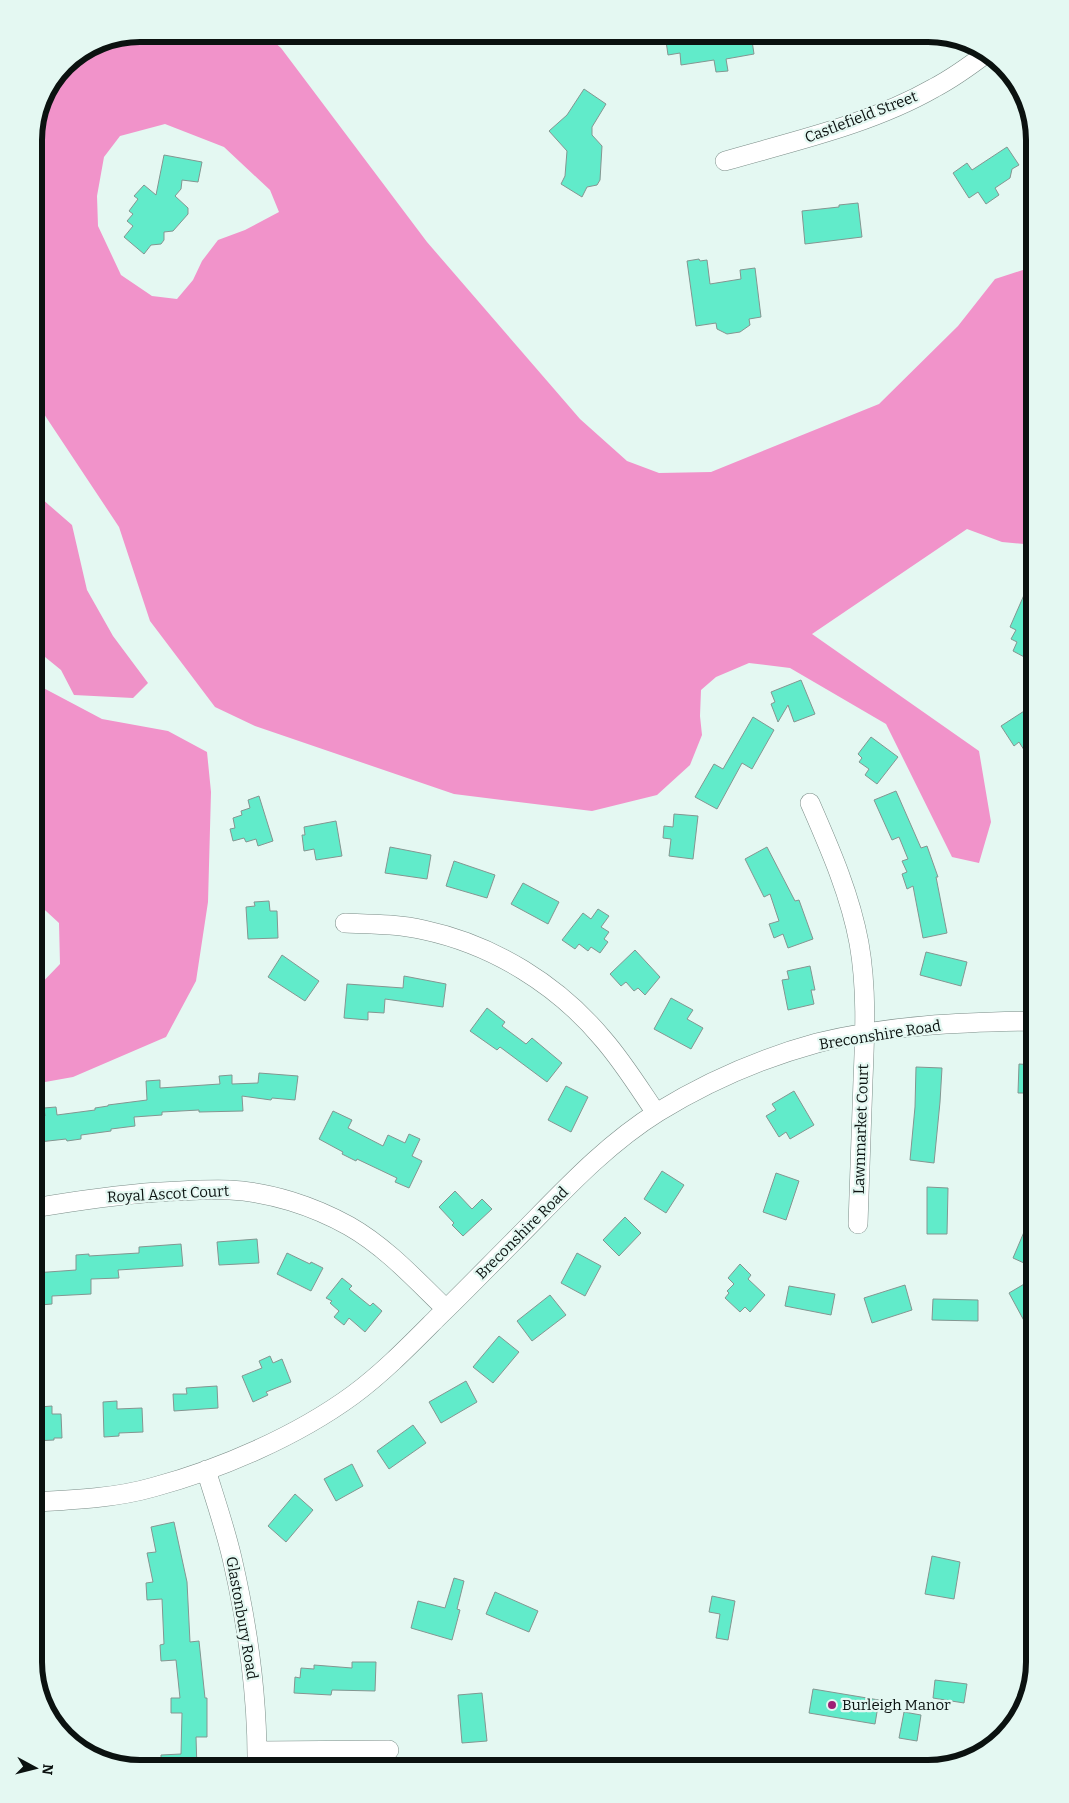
<svg xmlns="http://www.w3.org/2000/svg" width="1069" height="1803" viewBox="0 0 1069 1803" font-family="Bitter,serif">
	<style>
		.forest { fill: #f193ca; fill-rule: evenodd }
		.water { fill: #ef92c8 }
		.building { fill: #61ebca; stroke: #849691 }
		.lines { fill: none; stroke-linecap: round; stroke-linejoin: round }
		.minor-casing { stroke: #7b8d88; stroke-width: 20 }
		.minor { stroke: #fff; stroke-width: 19 }
		.poi-dot { fill: #9e2075; stroke: #e4f8f2; stroke-width: 2 }
		.labels { text-anchor: middle; dominant-baseline: central; stroke-width: 4.5; stroke-linejoin: round; paint-order: stroke }
		.street-label { font-size: 15px; fill: #0b1210; stroke: #e4f8f2 }
		.poi-label { font-size: 15px; fill: #0b1210; stroke: #e4f8f2; text-anchor: start }
		.rim { fill: none; stroke: #0b1210; stroke-width: 6 }
	</style>
	<rect width="100%" height="100%" fill="#e4f8f2"/>
	<path class="forest" d="M141,34H265L281,48L427,242L580,419L627,461L659,473L711,472L879,404L958,326L995,279L1035,266V545L1002,542L967,529L812,634L979,751L991,822L979,863L952,857L886,724L790,668L749,663L716,677L701,690L700,716L702,735L690,765L657,795L592,811L454,794L255,726L215,707L150,621L119,527L34,399V134L45,94L65,65L100,42ZM165,124L224,147L270,190L279,212L245,230L218,240L202,261L193,280L177,299L152,296L121,275L98,226L97,196L104,157L120,136Z
		M34,683L102,719L168,731L207,752L211,792L208,902L196,981L166,1037L73,1077L34,1084V991L60,964L59,923L34,900Z"/>
	<path class="water" d="M34,492L72,525L87,590L113,636L148,683L133,698L74,695L61,670L34,648Z"/>
	<path class="building" d="M665,34H751L754,54L726,59L728,71L716,72L714,60L681,65L680,53L668,55Z
		M584,89L606,104L592,127V135L602,146L600,180L597,185L587,187L582,197L561,184L565,176L567,151L549,131L567,115Z
		M1007,147L1019,165L1012,169L1010,178L995,188L999,195L986,204L978,192L969,198L953,173L967,163L972,170Z
		M164,155L202,162L198,182L182,180L181,189L175,196L188,208V214L173,231L164,232V240L161,244L151,245L144,254L124,237L133,226L127,221L133,214L129,211L138,199L134,196L144,185L156,195Z
		M858,203L862,237L805,244L802,211L839,207V205Z
		M699,259L700,261L707,260L710,284L741,279L740,270L755,268L761,317L749,319L750,325L740,332L727,334L717,329L716,323L696,326L687,261Z
		M1024,595L1035,601V645L1028,659L1013,651L1017,642L1011,639L1016,630L1010,627Z
		M801,680L815,714L794,722L788,705L778,722L771,704L775,702L771,692Z
		M1035,704V747L1026,753L1019,742L1014,746L1001,726Z
		M753,717L774,730L752,769L742,763L717,809L695,797L714,764L723,769Z
		M871,737L898,757L877,784L865,775L869,769L859,762L862,758L858,754Z
		M896,791L921,848L927,846L938,877H936L947,933L923,938L913,886L907,889L902,874L907,872L902,861L908,859L899,837L892,840L874,800Z
		M259,796L273,841L258,846L256,839L246,842L244,838L233,841L230,829L235,828L233,818L242,815L241,811L250,808L248,800Z
		M674,814L698,816L693,859L669,856L671,839L663,838L664,826L673,827Z
		M336,821L342,856L316,860L314,849L304,851L302,835H305L304,827Z
		M390,847L431,855L427,879L385,873Z
		M767,847L795,901L799,900L813,939L788,948L783,934L774,938L769,924L779,921L770,894L764,897L745,859Z
		M454,861L495,875L487,898L446,886Z
		M523,883L559,902L548,924L511,904Z
		M269,901L270,911H277L278,938L248,939L246,907L255,906L254,902Z
		M598,909L609,916L601,927L609,932L604,939L608,942L600,953L591,947L588,951L579,944L575,949L562,940L583,913L591,919Z
		M635,950L660,977L645,995L638,988L634,991L626,982L621,986L610,974Z
		M926,952L967,962L961,986L920,975Z
		M282,955L319,981L305,1001L268,977Z
		M810,966L815,990H811L814,1004L788,1010L782,980L789,979L787,971Z
		M404,976L446,984L443,1007L385,999L384,1013L368,1012V1020L344,1018L347,984L403,988Z
		M671,998L693,1010L687,1019L703,1028L691,1049L654,1029Z
		M487,1008L505,1022L502,1026L526,1044L532,1038L562,1063L547,1082L500,1047L497,1050L470,1031Z
		M1019,1064L1035,1065V1093H1018Z
		M916,1067L942,1068L940,1102L934,1163L910,1160L915,1107Z
		M259,1073L298,1076L295,1100L272,1098L271,1100L242,1096L243,1111L199,1112V1110L162,1112V1115L134,1117L135,1126L111,1129V1131L81,1135V1139L67,1141L66,1139L39,1142L36,1117L45,1116L44,1108L56,1107L57,1115L95,1110V1108L108,1106V1105L147,1100L146,1081L160,1080V1088L220,1084L219,1076L232,1075V1084L258,1083Z
		M566,1086L588,1097L571,1132L548,1120Z
		M794,1091L814,1125L790,1139L786,1132L779,1137L766,1116L776,1110L772,1104Z
		M333,1111L352,1120L348,1128L383,1146L388,1135L405,1143L409,1134L420,1139L412,1156L422,1161L409,1188L395,1182L397,1178L357,1159L356,1161L342,1154L343,1152L319,1139Z
		M662,1171L684,1185L666,1213L644,1199Z
		M776,1173L799,1181L786,1220L763,1212Z
		M927,1187L948,1188L947,1234H927Z
		M455,1191L472,1209L482,1199L492,1209L463,1236L452,1225L454,1223L439,1207Z
		M1035,1206V1268L1013,1258Z
		M625,1217L641,1233L619,1256L603,1240Z
		M257,1239L259,1263L219,1265L217,1242Z
		M181,1244L183,1266L118,1270L119,1278L91,1279V1294L52,1296V1304L40,1305V1297H34V1273L76,1270V1255L89,1254V1256L139,1253V1247Z
		M287,1253L310,1264L311,1262L323,1268L311,1291L277,1274Z
		M577,1253L601,1266L585,1296L561,1283Z
		M740,1264L751,1275L748,1279L765,1295L750,1312L745,1307L740,1312L725,1298L729,1293L727,1291L734,1284L728,1278Z
		M342,1278L352,1286L349,1289L370,1306L373,1303L382,1311L365,1332L349,1318L344,1325L334,1317L339,1311L330,1303L332,1301L326,1298Z
		M1031,1280L1035,1288V1341L1009,1293Z
		M905,1285L912,1310L872,1323L864,1298Z
		M789,1286L835,1294L831,1315L785,1306Z
		M550,1295L566,1315L532,1341L517,1321Z
		M933,1299L978,1300V1321L932,1320Z
		M499,1336L519,1352L493,1383L473,1367Z
		M270,1356L273,1363L282,1359L291,1382L266,1392L268,1395L253,1402L242,1376L262,1368L259,1361Z
		M466,1381L477,1402L441,1423L429,1402Z
		M217,1386L218,1408L174,1411L173,1394H187L186,1388Z
		M117,1401V1409L142,1408L143,1432L119,1433V1436L104,1437L103,1402Z
		M52,1406V1414H61L62,1438H54V1440L34,1441V1415H39V1407Z
		M413,1425L426,1443L389,1469L377,1451Z
		M352,1464L363,1486L336,1501L324,1479Z
		M295,1494L313,1510L286,1542L268,1526Z
		M174,1522L187,1582L190,1642L199,1641L205,1698H207V1737H196L197,1769H161V1755L181,1754L182,1713H171V1698H180L176,1660L161,1661L160,1645L164,1644L162,1599L147,1600L146,1583L153,1582L147,1553L156,1552L151,1527Z
		M932,1556L960,1562L954,1599L925,1594Z
		M454,1578L464,1581L457,1609L460,1610L452,1640L411,1628L418,1601L445,1608Z
		M495,1592L538,1611L529,1632L486,1614Z
		M712,1596L735,1601L728,1640L716,1638L720,1614L709,1612Z
		M352,1662H376L375,1691L332,1690L331,1695L294,1693L295,1677L300,1678L301,1668L314,1669V1665L352,1668Z
		M935,1680L967,1684L964,1703L933,1698Z
		M813,1689L879,1700L875,1724L809,1713Z
		M482,1693L487,1741L462,1743L458,1695Z
		M904,1712L921,1715L917,1741L899,1738Z"/>
	<g class="lines">
		<g class="minor-casing">
			<path id="minor" d="M725,161C794,141 871,124 934,88C953,78 971,65 988,52
				M810,803C830,849 850,894 859,943C867,988 865,1034 863,1080C861,1128 860,1176 858,1224
				M345,923C371,924 398,924 424,930C494,945 558,985 603,1039C623,1062 639,1088 656,1113
				M34,1208C75,1201 116,1195 158,1192C182,1191 206,1189 230,1190C270,1192 313,1206 349,1226C386,1247 416,1280 446,1309
				M206,1470C215,1499 225,1528 232,1558C248,1627 258,1698 257,1769
				M34,1502C74,1500 116,1498 154,1487C221,1469 297,1436 353,1395C384,1372 411,1344 438,1317C463,1293 487,1268 512,1243C558,1197 602,1147 658,1112C707,1082 762,1058 817,1043C888,1025 963,1022 1035,1021
				M257,1751L389,1750"/>
		</g>
		<use href="#minor" class="minor"/>
	</g>
	<circle class="poi-dot" cx="832" cy="1705" r="5"/>
	<g class="labels">
		<g class="street-label">
			<text transform="translate(861 117) rotate(-21)">Castlefield Street</text>
			<text transform="translate(880 1035) rotate(-9)">Breconshire Road</text>
			<text transform="translate(861 1129) rotate(-88)">Lawnmarket Court</text>
			<text transform="translate(168 1194) rotate(-3)">Royal Ascot Court</text>
			<text transform="translate(522 1233) rotate(-45)">Breconshire Road</text>
			<text transform="translate(242 1618) rotate(80)">Glastonbury Road</text>
		</g>
		<g class="poi-label">
			<text x="842" y="1705">Burleigh Manor</text>
		</g>
	</g>
	<path d="M0 0H1069V1803H0ZM140 42H928A98 98 0 0 1 1026 140V1662A98 98 0 0 1 928 1760H140A98 98 0 0 1 42 1662V140A98 98 0 0 1 140 42Z" fill="#e4f8f2" fill-rule="evenodd"/>
	<path class="rim" d="M140 42H928A98 98 0 0 1 1026 140V1662A98 98 0 0 1 928 1760H140A98 98 0 0 1 42 1662V140A98 98 0 0 1 140 42Z"/>
	<g transform="translate(35 1768) rotate(97)" stroke="#e4f8f2" stroke-width="4" paint-order="stroke">
	<path d="M0-4L9 19L0 12L-9 19Z" fill="#0b1210"/>
	<text y="-8" font-size="14" font-weight="bold" text-anchor="middle" fill="#0b1210">N</text>
	</g>
</svg>
